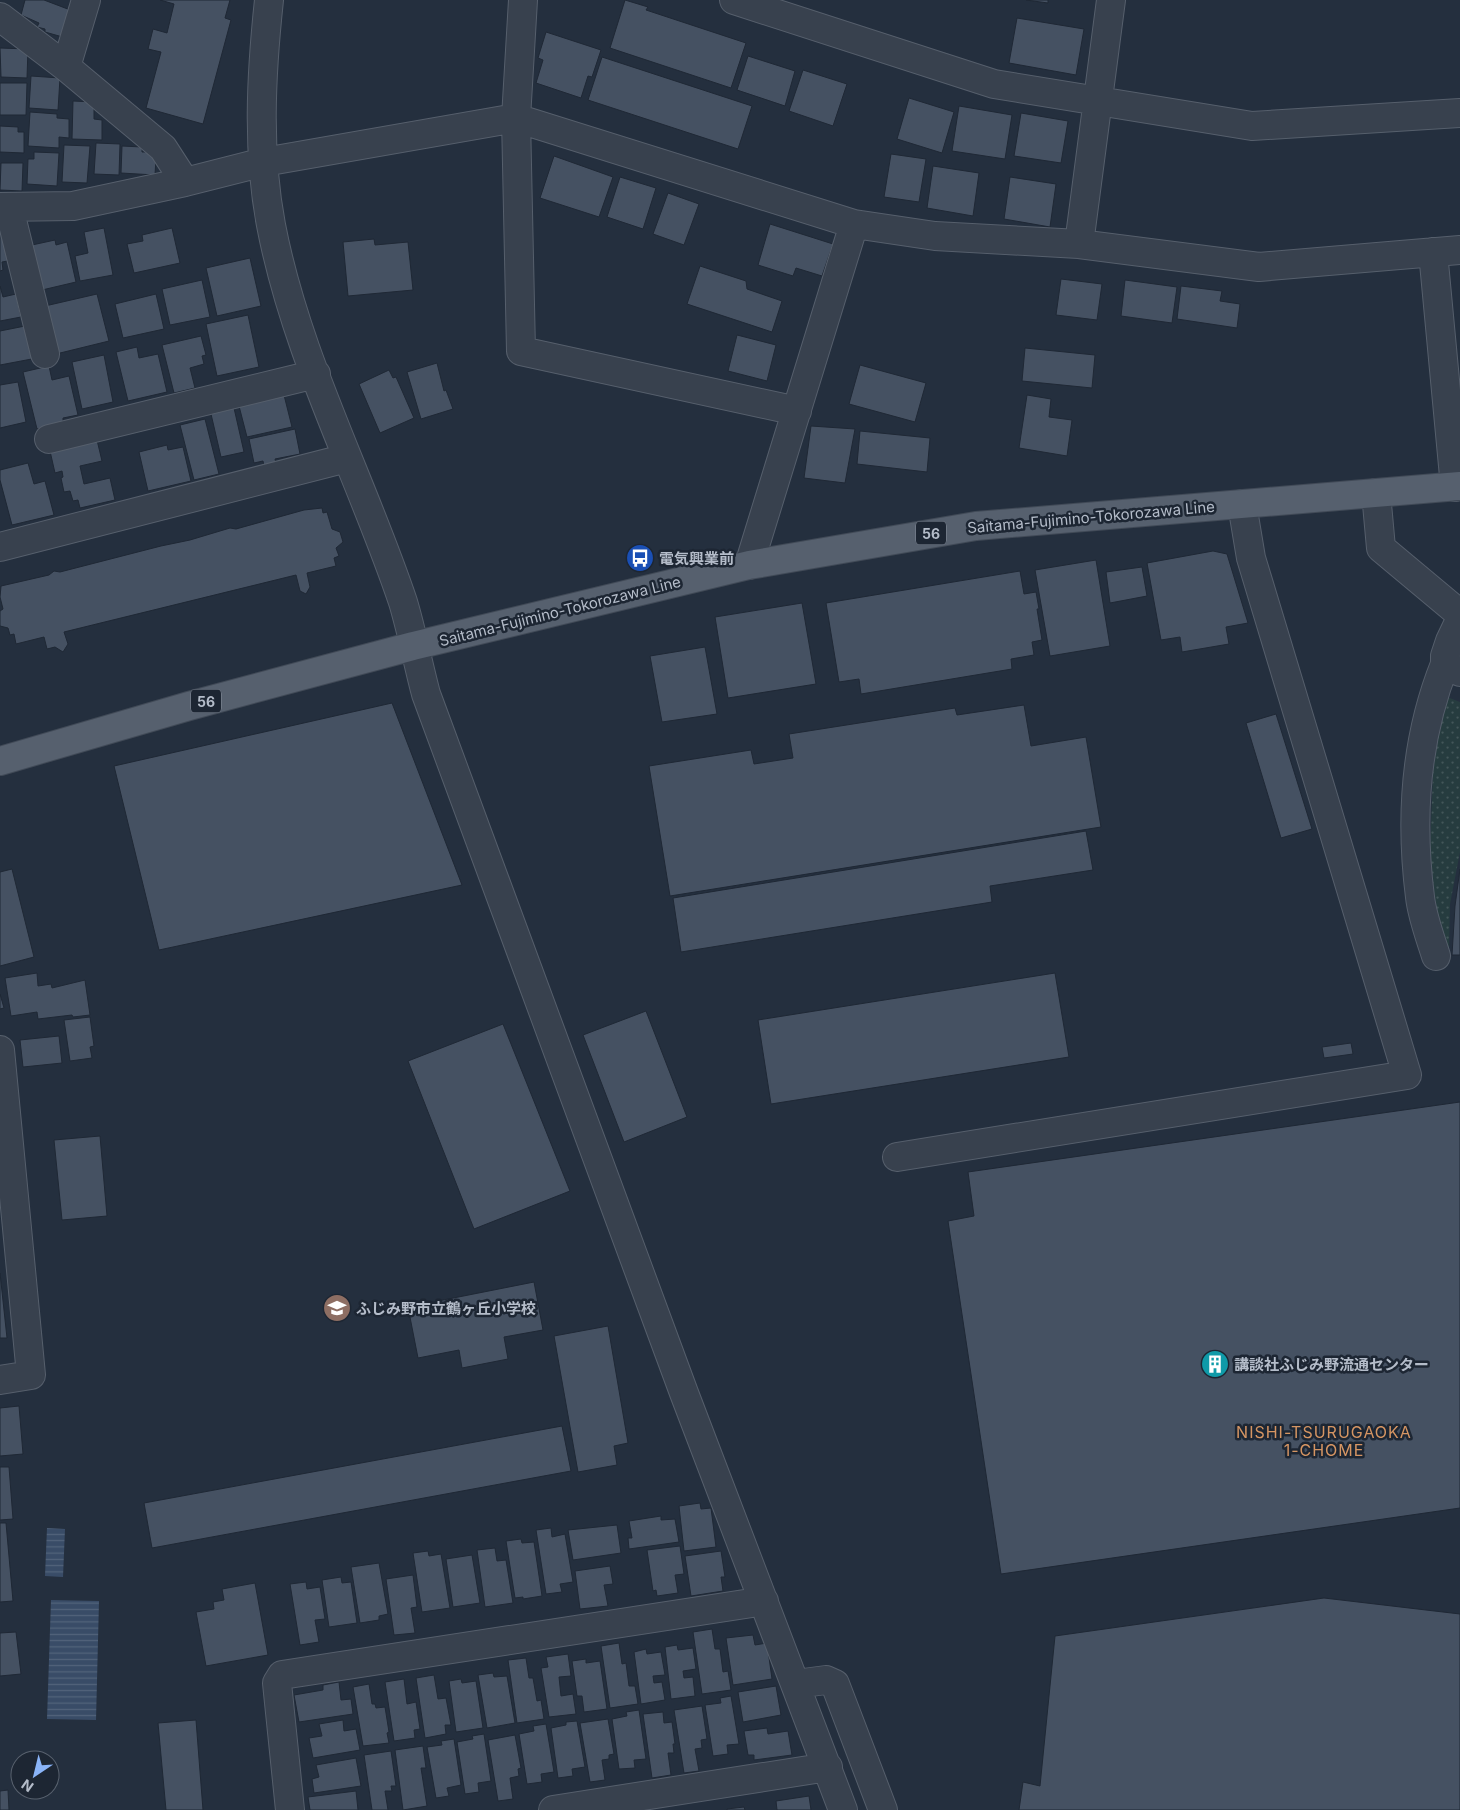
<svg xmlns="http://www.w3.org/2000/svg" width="1460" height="1810" viewBox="0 0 1460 1810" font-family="Inter,'Noto Sans JP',sans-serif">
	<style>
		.grass { fill: url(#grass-dots) }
		.water { fill: url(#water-rules) }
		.building { fill: #455162; stroke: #1f2835 }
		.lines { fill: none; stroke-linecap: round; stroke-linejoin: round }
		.minor-casing { stroke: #565f6c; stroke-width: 30 }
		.major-casing { stroke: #414a57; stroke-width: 30 }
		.minor { stroke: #38414e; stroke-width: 28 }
		.major { stroke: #56606e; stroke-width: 28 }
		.labels { text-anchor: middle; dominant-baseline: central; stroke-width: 5; stroke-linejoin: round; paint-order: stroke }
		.shield { fill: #1d2633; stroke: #878f9c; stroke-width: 1 }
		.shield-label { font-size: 14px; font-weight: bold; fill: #b4bcc9 }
		.street-label { font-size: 15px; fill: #b4bcc9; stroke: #1d2633 }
		.poi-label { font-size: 15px; font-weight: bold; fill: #b4bcc9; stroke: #1d2633; text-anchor: start }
		.neighbourhood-label { font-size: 16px; letter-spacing: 1px; fill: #d59563; stroke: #1d2633 }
	</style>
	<defs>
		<pattern id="grass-dots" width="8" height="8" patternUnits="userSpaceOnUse" patternTransform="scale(1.25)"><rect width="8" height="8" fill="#263c3f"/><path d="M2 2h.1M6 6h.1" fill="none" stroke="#435659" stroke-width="1.8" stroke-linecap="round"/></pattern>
		<pattern id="water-rules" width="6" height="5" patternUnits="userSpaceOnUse" patternTransform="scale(1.25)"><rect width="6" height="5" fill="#394c67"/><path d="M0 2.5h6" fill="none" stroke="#53647b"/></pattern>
	</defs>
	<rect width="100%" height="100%" fill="#242f3e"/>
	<path class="grass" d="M1447,697L1460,702V852L1450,904L1449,953L1435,902L1430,851L1434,745Z"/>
	<path class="water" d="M47,1528L65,1529L63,1577L45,1576Z
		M51,1600L99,1601L96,1720L47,1719Z"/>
	<path class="building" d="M25,0H44L73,11L66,38L45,32V29L37,27L39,23L21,15Z
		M160,0H230L225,18L231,20L203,124L146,108L161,52L148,49L153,29L167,33L174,4Z
		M625,0L648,7L646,10L746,43L731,88L610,48Z
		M1026,0H1048V3Z
		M1017,18L1084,29L1076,75L1009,63Z
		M546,32L601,50L592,77L588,76L581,98L536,83L543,60L538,58Z
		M0,48L28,49L27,78L1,77Z
		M748,56L795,71L785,106L737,90Z
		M602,57L752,106L738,149L588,100Z
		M803,70L847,84L833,126L789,111Z
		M31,76L60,78L58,110L29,108Z
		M0,83H27L26,115H0Z
		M909,98L954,112L942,153L897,139Z
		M73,101L94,102V119L102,120V140L72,139Z
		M959,106L1012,115L1005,159L952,151Z
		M30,112L57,114V118L69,119V138L59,137V148L28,146Z
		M1021,113L1068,121L1061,163L1014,156Z
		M0,126L18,127V132H24V153L0,152Z
		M96,143L120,144L119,175L94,174Z
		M64,145L90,146L87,183L62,182Z
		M122,146L142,147V152H150L156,158L155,175L121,173Z
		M34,152L59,153L57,186L27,184L28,159H34Z
		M891,154L926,159L919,202L884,197Z
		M554,156L613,177L599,217L540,198Z
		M1,163H23L22,191L0,190Z
		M933,166L979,173L973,216L927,208Z
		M620,177L656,188L643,229L607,217Z
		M1010,177L1056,184L1050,227L1004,219Z
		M668,193L699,204L684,245L653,234Z
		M770,224L833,244L822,276L796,268L793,276L758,265Z
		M104,228L113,275L80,281L75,256L88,253L84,232Z
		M172,228L180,263L134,273L127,244L143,241L142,235Z
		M7,231L13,260L2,262L3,270L0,271V232Z
		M374,239L375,245L408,242L413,290L348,296L343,242Z
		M55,240L56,245L67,242L76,282L42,290L32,245Z
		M250,258L261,306L217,316L206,268Z
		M700,266L746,281L747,289L782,301L772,332L687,304Z
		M1061,279L1102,284L1097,320L1056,315Z
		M202,280L210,317L170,325L162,289Z
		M1125,280L1177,287L1172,323L1121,316Z
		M0,286L3,297L16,294L21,317L0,321Z
		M1181,286L1222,291L1220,301L1240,304L1237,328L1177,319Z
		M97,294L109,341L56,354L45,306Z
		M156,294L164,329L123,338L115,304Z
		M248,315L259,367L217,376L206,324Z
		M30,325L37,358L0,365V331Z
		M737,335L776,345L767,381L728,371Z
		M201,336L206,355L202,356L204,364L190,368L195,388L174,393L162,345Z
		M137,347L139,358L158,354L167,392L128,401L116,352Z
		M1025,348L1095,355L1092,388L1022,381Z
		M104,355L113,402L82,409L72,362Z
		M437,363L444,391L446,390L453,409L421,419L407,372Z
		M860,365L926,383L915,422L849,404Z
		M49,366L52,380L69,376L78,415L63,418V423L37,429L23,372Z
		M389,370L393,378L396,377L414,418L380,433L359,384Z
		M18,382L26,422L0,428V385Z
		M284,395L292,427L247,437L239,406Z
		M1027,395L1051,399L1049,417L1072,420L1067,456L1019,448Z
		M234,408L244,452L221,457L211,414Z
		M205,419L219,474L194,480L180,425Z
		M811,426L855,429L845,483L804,478Z
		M295,429L300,454L275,459L276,463L264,466L263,461L254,463L249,439Z
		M860,431L930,438L927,472L857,464Z
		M97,440L102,461L80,466L84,484L110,478L115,500L80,508L78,500L73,501L70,491L64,492L61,478L63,477L62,471L55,473L50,451Z
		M167,445L168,450L183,447L191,481L148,491L139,452Z
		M28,463L34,484L45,481L54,515L12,525L0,480V470Z
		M322,508L323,513L327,512L332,529L340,532L343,542L336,548L339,556L334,558L336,566L307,573L310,587L306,594L300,591L296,575L64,632L68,644L63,652L55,647L47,649L44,637L16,644L14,634L10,635L8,628L0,626V611L3,609L0,597L1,586L49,575L54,571L60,572L161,546L190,540L230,528L236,529L304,510Z
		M1213,551L1227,554L1248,623L1226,627L1229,644L1182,652L1180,637L1161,640L1147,563Z
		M1096,560L1110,646L1050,656L1035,570Z
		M1142,567L1147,596L1110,603L1106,572Z
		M1020,571L1024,594L1036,592L1039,609H1037L1042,640L1032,642L1034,655L1011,659L1012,669L861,694L859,679L839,682L826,603Z
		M802,603L816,684L728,698L715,617Z
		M705,647L717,714L662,722L650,656Z
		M392,703L462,885L159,950L114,766Z
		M1024,705L1031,746L1086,737L1101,827L670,896L649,766L751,750L754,764L793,758L789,734L955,708L957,715Z
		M1276,714L1312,829L1281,838L1246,723Z
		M1086,831L1093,870L990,886L992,902L681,952L673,898Z
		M12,869L34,957L0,966V872Z
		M1460,869V955H1452L1455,906Z
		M37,973L38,986L51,984L52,988L85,980L90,1015L73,1017L72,1015L38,1019L37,1012L11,1016L5,978Z
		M1055,973L1069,1057L771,1104L758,1020Z
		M0,994L4,1008L0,1009Z
		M646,1011L687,1117L624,1142L583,1035Z
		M90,1017L94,1046L90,1047L92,1058L70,1061L64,1020Z
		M503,1024L570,1191L474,1229L408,1061Z
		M59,1036L62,1063L23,1067L20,1040Z
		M1351,1043L1353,1054L1324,1058L1322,1047Z
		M1460,1102V1508L1001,1574L948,1221L974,1216L968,1172Z
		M100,1136L107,1216L62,1220L54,1140Z
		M0,1273L7,1338H0Z
		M534,1282L543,1330L504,1337L508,1359L462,1368L459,1350L418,1358L408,1307Z
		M608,1326L628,1443L614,1446L617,1465L578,1472L554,1336Z
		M19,1406L23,1454L0,1456V1408Z
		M562,1426L571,1471L152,1548L144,1503Z
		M0,1467H9L13,1519L0,1520Z
		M700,1503L701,1509L711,1508L716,1547L684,1551L679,1506Z
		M661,1516V1520L675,1519L679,1542L629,1549L628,1538H632L629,1521Z
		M0,1523H6L13,1601L0,1602Z
		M617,1525L621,1553L573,1560L568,1530Z
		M551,1528L552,1537L565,1534L573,1582L560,1584L562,1592L546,1594L536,1530Z
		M521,1539L522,1543L534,1542L542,1596L523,1599V1597L515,1598L506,1541Z
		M680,1546L684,1574L675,1575L678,1593L657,1596L656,1590L653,1591L647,1550Z
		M495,1548L497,1561L506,1560L513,1603L485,1607L477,1550Z
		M428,1551L429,1556L441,1554L450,1608L422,1612L413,1553Z
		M721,1551L725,1577H721L723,1591L691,1596L685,1556Z
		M472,1555L480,1603L453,1607L446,1559Z
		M379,1563L388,1614L379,1616V1620L360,1623L351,1567Z
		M610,1566L613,1584L604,1585L608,1606L580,1609L575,1571Z
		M413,1575L417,1607L411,1608L415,1633L394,1635L386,1579Z
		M341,1577L342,1583L351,1582L357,1623L329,1627L322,1580Z
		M306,1582L307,1589L320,1587L325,1619L315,1620L319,1642L300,1645L290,1584Z
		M255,1583L268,1655L206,1666L196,1612L214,1609L213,1602L224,1600L222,1589Z
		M1324,1598L1460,1614V1810H1019L1023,1782L1040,1786L1055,1636Z
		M712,1629L715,1649H720L723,1672L728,1671L731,1690L702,1694L693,1632Z
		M16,1632L21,1674L0,1676V1633Z
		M753,1635L755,1645L767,1643L772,1679L733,1685L726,1638Z
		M619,1643L622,1664L626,1663L629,1686H635L638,1704L610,1708L601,1646Z
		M677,1645L678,1650L693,1648L696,1669L683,1671L684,1678L693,1677L695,1696L671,1699L665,1647Z
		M646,1649L647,1654L661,1652L665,1675L653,1676L654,1683L662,1682L665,1700L641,1704L634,1652Z
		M568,1654L571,1676L559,1677L561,1696L573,1694L576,1714L549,1717L541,1668L548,1667L546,1657Z
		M526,1658L529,1678H533L537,1701L541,1700L544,1719L517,1723L508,1660Z
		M586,1659V1663L600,1661L607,1709L584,1712L582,1696H577L572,1661Z
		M493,1673L494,1677L507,1676L515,1723L487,1728L478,1675Z
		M434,1675L438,1699L446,1698L451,1725H445L446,1734L425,1738L416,1678Z
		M404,1679L407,1704L416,1702L420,1729L414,1730L415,1738L394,1741L385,1682Z
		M461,1679L462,1683L476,1681L483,1728L456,1732L449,1681Z
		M339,1682L341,1700L351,1699L353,1714L299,1722L294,1695L323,1690V1685Z
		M369,1684L372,1704H375L376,1708L385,1707L389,1732L387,1733L389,1743L363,1746L353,1687Z
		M776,1686L781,1715L743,1722L738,1692Z
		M731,1696L739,1744L727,1745L728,1754L713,1756L705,1705L721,1703L720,1698Z
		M702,1706L707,1739L701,1740L702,1748L695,1749L699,1771L684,1773L674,1710Z
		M639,1710L646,1759L634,1760L635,1768L619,1769L612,1719L627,1716L626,1712Z
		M663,1712L664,1723L672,1722L675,1744H673L674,1753H668L671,1775L652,1778L643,1714Z
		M608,1719L614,1754L609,1755V1759L602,1760L605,1780L590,1782L580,1723Z
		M196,1720L203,1810H166L158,1723Z
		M343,1720L344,1731L356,1729L360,1750L313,1758L309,1738L322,1736L319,1724Z
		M577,1721L585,1767L572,1769L573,1776L558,1778L551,1728L566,1725V1722Z
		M546,1724L554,1772L541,1774L542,1782L527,1784L519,1734L534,1731L533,1726Z
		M767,1728L768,1734L788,1731L792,1755L754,1760V1755H748L744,1731Z
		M484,1734L491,1781L478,1783L479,1792L465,1794L457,1742L473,1739L472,1736Z
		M515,1735L521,1768L518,1769L519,1776L510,1778L513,1799L498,1801L488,1740Z
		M454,1739L461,1785L447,1788L449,1796L436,1798L427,1747L442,1745L441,1741Z
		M423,1746L426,1768H421L427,1806L403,1810L395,1750Z
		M391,1751L396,1786H391L392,1791H385L388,1810H372L364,1755Z
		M356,1758L361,1786L314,1793L312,1779L319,1777L316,1765Z
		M8,1790L9,1810H0V1791Z
		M356,1791L358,1810H310L308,1797Z
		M809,1796L811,1810H777L776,1801Z
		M744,1807L745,1810H727V1809Z"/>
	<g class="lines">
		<g class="minor-casing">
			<path id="minor" d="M269,0C261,75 257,151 271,225C296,356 361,477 403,602C412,632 418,664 426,694L684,1393L843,1810
				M523,0L516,118L521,351L797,411
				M734,0L994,84L1252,126L1460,113
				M0,17L66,67L163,148L185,182
				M66,67L86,0
				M0,207L73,206L185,182L264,162L516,118L854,224L935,236L1079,244L1259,267L1460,250
				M9,208L45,354
				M1079,244L1111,0
				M1433,252L1455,487
				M49,439L316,374
				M1376,493L1381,548L1460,614
				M0,547L347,458
				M749,565L854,224
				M1460,620L1450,641L1445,656V664L1460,672
				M1436,956C1430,937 1422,916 1420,897C1410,818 1415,739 1445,664
				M0,1050L31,1375L0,1380
				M897,1157L1407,1075L1251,558L1242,504
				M796,1684L826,1680L835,1684L883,1810
				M290,1810L277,1683L282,1675L764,1601
				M553,1810L828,1767"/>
		</g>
		<g class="major-casing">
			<path id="major" d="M0,761L189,706L413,646L749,565L976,526L1460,486"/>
		</g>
		<use href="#minor" class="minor"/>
		<use href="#major" class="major"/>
	</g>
	<defs>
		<g id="bus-disc" transform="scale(1.4375)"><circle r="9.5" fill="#1a4fb4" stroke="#1d2633"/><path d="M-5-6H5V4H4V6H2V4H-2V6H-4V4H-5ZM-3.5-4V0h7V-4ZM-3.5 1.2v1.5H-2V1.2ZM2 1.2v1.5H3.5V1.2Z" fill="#fff"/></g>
		<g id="school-disc" transform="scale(1.4375)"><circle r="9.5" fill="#8d6e63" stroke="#1d2633"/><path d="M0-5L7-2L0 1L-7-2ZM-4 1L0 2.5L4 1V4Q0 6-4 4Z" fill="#fff"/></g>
		<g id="building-disc" transform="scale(1.4375)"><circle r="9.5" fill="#0f9aa8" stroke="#1d2633"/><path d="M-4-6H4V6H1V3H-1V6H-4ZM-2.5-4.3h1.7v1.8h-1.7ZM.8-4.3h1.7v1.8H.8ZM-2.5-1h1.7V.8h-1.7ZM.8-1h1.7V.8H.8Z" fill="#fff"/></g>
	</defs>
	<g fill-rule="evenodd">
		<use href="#bus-disc" x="640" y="558"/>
		<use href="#school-disc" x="337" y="1308"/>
		<use href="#building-disc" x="1215" y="1364"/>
	</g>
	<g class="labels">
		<g class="shield">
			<rect x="916" y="521.5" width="30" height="23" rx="4"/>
			<rect x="191" y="689.5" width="30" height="23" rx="4"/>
		</g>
		<g class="shield-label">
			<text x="931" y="533">56</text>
			<text x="206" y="701">56</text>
		</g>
		<g class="street-label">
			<text transform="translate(1091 517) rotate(-5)">Saitama-Fujimino-Tokorozawa Line</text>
			<text transform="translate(560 611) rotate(-14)">Saitama-Fujimino-Tokorozawa Line</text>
		</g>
		<g class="poi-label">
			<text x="659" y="558">電気興業前</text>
			<text x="356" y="1308">ふじみ野市立鶴ヶ丘小学校</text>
			<text x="1234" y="1364">講談社ふじみ野流通センター</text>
		</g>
		<g class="neighbourhood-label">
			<text x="1324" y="1432">NISHI-TSURUGAOKA<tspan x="1324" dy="18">1-CHOME</tspan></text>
		</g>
	</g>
	<g transform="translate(35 1775) rotate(215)"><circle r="24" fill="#1d2633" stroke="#59626f"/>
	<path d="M0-4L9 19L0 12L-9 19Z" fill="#8ab4f8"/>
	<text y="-8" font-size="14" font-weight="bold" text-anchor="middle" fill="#b4bcc9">N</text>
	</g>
</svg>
